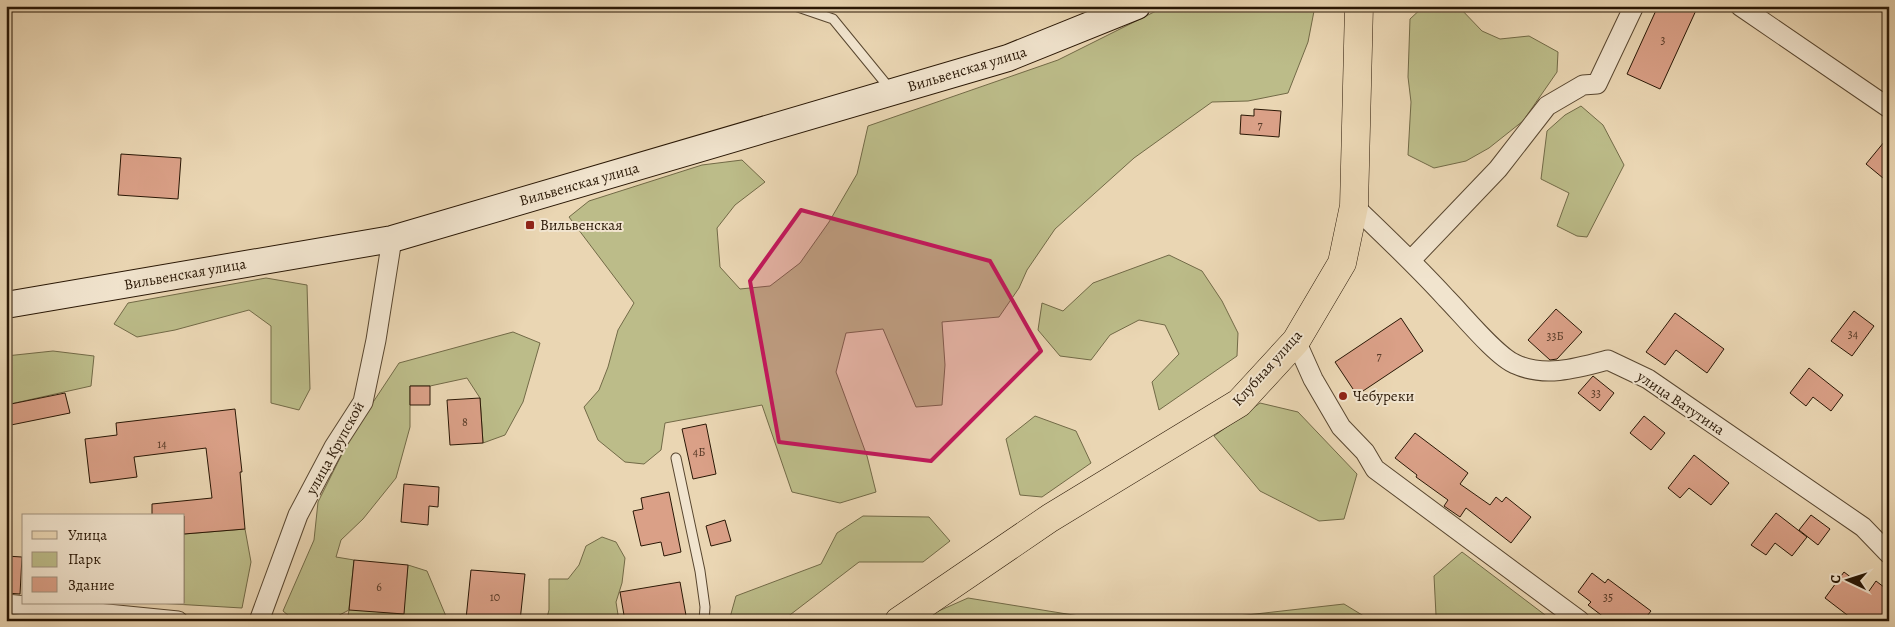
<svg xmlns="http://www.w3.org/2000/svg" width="1895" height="627" viewBox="0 0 1895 627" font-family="Alegreya,serif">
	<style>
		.green { fill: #bcbc89; stroke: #726a47 }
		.building { fill: #daa087; stroke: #291705 }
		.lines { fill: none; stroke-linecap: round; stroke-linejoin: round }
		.lane-casing { stroke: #594730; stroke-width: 11 }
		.street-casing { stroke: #594730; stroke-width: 21 }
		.secondary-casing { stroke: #291705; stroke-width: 28 }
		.primary-casing { stroke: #291705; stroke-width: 29 }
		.lane { stroke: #f1e4ce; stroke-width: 9 }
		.street { stroke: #f1e4ce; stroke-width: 19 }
		.secondary { stroke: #f1e4ce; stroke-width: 26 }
		.primary { stroke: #ead6b3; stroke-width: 28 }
		.marked { fill: #c2185b; fill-opacity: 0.2; stroke: #c2185b; stroke-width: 4; stroke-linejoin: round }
		.poi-dot { fill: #8f2418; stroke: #f1e4ce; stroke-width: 2 }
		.labels { text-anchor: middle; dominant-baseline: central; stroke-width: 4; stroke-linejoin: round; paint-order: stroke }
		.number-label { font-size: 12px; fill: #553926 }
		.street-label { font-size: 15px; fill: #291705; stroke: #f1e4ce }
		.poi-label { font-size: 15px; fill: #291705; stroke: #f1e4ce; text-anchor: start }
	</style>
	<rect width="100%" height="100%" fill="#ead6b3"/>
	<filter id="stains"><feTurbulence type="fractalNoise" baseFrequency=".004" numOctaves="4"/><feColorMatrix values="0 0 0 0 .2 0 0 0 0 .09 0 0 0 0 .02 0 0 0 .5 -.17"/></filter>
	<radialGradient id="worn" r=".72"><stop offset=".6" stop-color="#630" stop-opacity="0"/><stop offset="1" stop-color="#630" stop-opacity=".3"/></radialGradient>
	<path class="green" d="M1166,6H1315L1308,42L1288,93L1248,101L1212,102L1134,158L1055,229L1027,270L1019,288L999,317L942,322L945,365L942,405L916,407L883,329L846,333L836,372L867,456L876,492L840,503L792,492L762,405L665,423L661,450L644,464L625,462L598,440L584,407L599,390L608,367L618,330L634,303L569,217L589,201L702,165L742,160L765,182L735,205L717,228L720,267L740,289L770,286L800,263L829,222L857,174L868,126L1058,60Z
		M1424,6H1458L1482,31L1500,39L1529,36L1558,52L1557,72L1523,121L1489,148L1466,161L1434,168L1408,155L1411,102L1408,77L1410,19Z
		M1581,106L1603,125L1624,165L1587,237L1577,236L1557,226L1569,193L1541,179L1547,131L1565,115Z
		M1169,255L1202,271L1222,301L1238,333L1237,356L1159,410L1152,382L1179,354L1165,325L1139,320L1110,335L1091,360L1060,356L1038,330L1042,303L1063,311L1093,283Z
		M266,278L307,285L310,389L299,410L271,403V326L249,310L175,330L137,337L114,324L128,303Z
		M513,332L540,343L523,402L505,435L483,443L480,398L467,378L430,386H410V427L396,478L363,519L341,540L336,557L354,560L349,609L403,614L408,565L427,571L448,621H347L349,610L328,621H295L283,611L314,540L318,502L352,434L399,363Z
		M53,351L94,356L91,386L6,405V356Z
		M1260,403L1298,412L1357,474L1344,519L1319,521L1260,491L1214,436Z
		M1035,416L1076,431L1091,463L1042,497L1020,495L1006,439Z
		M863,516L929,517L950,541L923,562H859L782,621H729L736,596L821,564L837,533Z
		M245,529L251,562L242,608L157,603H184V534Z
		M602,537L616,542L625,558L622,583L616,602L619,621H546L549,610V579H568L579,565L586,546Z
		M1462,552L1553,621H1443L1436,615L1434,576Z
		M968,598L1104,620L1229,617L1344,604L1372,621H924L934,613Z"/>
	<path class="building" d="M1658,6H1698L1660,89L1627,74Z
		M1254,109L1281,111L1279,137L1240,134L1241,115L1254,116Z
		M1889,136V183L1866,164Z
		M121,154L181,158L178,199L118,195Z
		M1556,309L1582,332L1557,359L1550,360L1528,340Z
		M1854,311L1874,326L1852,356L1831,341Z
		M1675,313L1724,349L1707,373L1676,350L1665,365L1646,352Z
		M1401,318L1423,351L1357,395L1335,362Z
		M1809,368L1843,395L1831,411L1813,397L1806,406L1790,393Z
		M1593,376L1614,393L1600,411L1578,393Z
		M410,386H430V405H410Z
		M65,393L70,413L6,426V405Z
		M480,398L483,443L450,445L447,400Z
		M235,409L242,472H240L245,529L184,534V516H152V504L212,498L206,448L134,457L137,477L90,483L85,439L117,435L116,423Z
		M1644,416L1665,433L1651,450L1630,433Z
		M706,424L716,474L693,479L682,429Z
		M1415,433L1468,473L1460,484L1490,505L1496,497L1502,502L1506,497L1531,517L1511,543L1466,508L1460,517L1444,506L1448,500L1416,477L1417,475L1395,458Z
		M1694,455L1729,483L1711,505L1689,488L1680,498L1668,488Z
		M404,484L439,487L438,507L429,506L428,525L401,522Z
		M669,492L681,552L664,556L661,542L641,546L633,511L643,509L641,498Z
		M1776,513L1807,537L1792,556L1775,543L1766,555L1751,545Z
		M1811,515L1830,529L1818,545L1799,530Z
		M725,520L731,541L711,546L706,526Z
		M6,556L22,557L20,594L6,593Z
		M354,560L408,565L404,614L349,610Z
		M471,570L525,574L520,621L466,619Z
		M1844,572L1869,591L1876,581L1889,591V621H1855L1825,598Z
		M1592,573L1605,583L1608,579L1651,611L1643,621H1609L1588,605L1591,602L1578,592Z
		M680,582L687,621H625L620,592Z"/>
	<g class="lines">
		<g class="lane-casing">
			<path id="lane" d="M795,6L833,19L891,90
				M676,458L700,571L705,607L704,621"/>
		</g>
		<g class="street-casing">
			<path id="street" d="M1740,6L1889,108
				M1354,206C1385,236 1417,266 1446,298C1462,314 1496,356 1515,364C1545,378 1578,368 1608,360L1648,379L1863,527L1889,554
				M1411,260L1498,169L1547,106L1583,85L1597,84L1634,6
				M1296,341L1313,379L1341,427L1365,452L1375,469L1580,621
				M6,604L178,621
				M259,621L298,515L334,447L363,402L376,340L392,239"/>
		</g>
		<g class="secondary-casing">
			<path id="secondary" d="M6,305L392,239L1008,58L1137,6"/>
		</g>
		<g class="primary-casing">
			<path id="primary" d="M899,621L1050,518L1239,403L1296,341L1342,263L1354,206L1359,6"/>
		</g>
		<use href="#lane" class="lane"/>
		<use href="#street" class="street"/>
		<use href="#secondary" class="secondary"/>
		<use href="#primary" class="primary"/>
	</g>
	<path class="marked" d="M801,210L990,261L1041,351L931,461L779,442L750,281Z"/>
	<g class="poi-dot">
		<rect x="525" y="220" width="10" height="10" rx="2.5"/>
		<circle cx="1343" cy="396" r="5"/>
	</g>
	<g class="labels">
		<g class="number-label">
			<text x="1663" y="40">3</text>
			<text x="1260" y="125">7</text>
			<text x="1853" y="334">34</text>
			<text x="1555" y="336">33Б</text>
			<text x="1379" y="356">7</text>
			<text x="1596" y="393">33</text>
			<text x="465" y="422">8</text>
			<text x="162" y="444">14</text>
			<text x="699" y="452">4Б</text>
			<text x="379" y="587">6</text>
			<text x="495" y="597">10</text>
			<text x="1608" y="597">35</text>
		</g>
		<g class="street-label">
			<text transform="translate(967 69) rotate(-17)">Вильвенская улица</text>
			<text transform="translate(579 184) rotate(-16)">Вильвенская улица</text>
			<text transform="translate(185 274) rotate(-10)">Вильвенская улица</text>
			<text transform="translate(1267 368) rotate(-48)">Клубная улица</text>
			<text transform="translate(1681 403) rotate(34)">улица Ватутина</text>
			<text transform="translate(335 448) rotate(-61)">улица Крупской</text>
		</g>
		<g class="poi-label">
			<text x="540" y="225">Вильвенская</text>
			<text x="1353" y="396">Чебуреки</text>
		</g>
	</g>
	<rect width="1895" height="627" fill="none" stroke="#ead6b3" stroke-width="25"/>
	<rect x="8" y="8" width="1880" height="612" fill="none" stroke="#291705" stroke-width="2.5"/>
	<rect x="12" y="12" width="1870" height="602" fill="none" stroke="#291705"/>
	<rect x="22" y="514" width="162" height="90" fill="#f1e4ce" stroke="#a1927e"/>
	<rect x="32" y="531" width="25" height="8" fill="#ead6b3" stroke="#a1927e"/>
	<text x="68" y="540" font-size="15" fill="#291705">Улица</text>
	<rect x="32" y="552" width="25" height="15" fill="#bcbc89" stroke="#a1927e"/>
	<text x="68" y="564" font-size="15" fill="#291705">Парк</text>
	<rect x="32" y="577" width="25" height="15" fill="#daa087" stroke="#a1927e"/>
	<text x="68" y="590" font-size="15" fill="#291705">Здание</text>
	<g transform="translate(1848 580) rotate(274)" stroke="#f1e4ce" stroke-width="4" paint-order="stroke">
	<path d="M0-4L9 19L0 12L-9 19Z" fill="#291705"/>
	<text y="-8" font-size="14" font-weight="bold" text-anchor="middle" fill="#291705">С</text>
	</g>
	<rect width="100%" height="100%" filter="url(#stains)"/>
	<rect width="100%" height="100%" fill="url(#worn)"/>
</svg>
